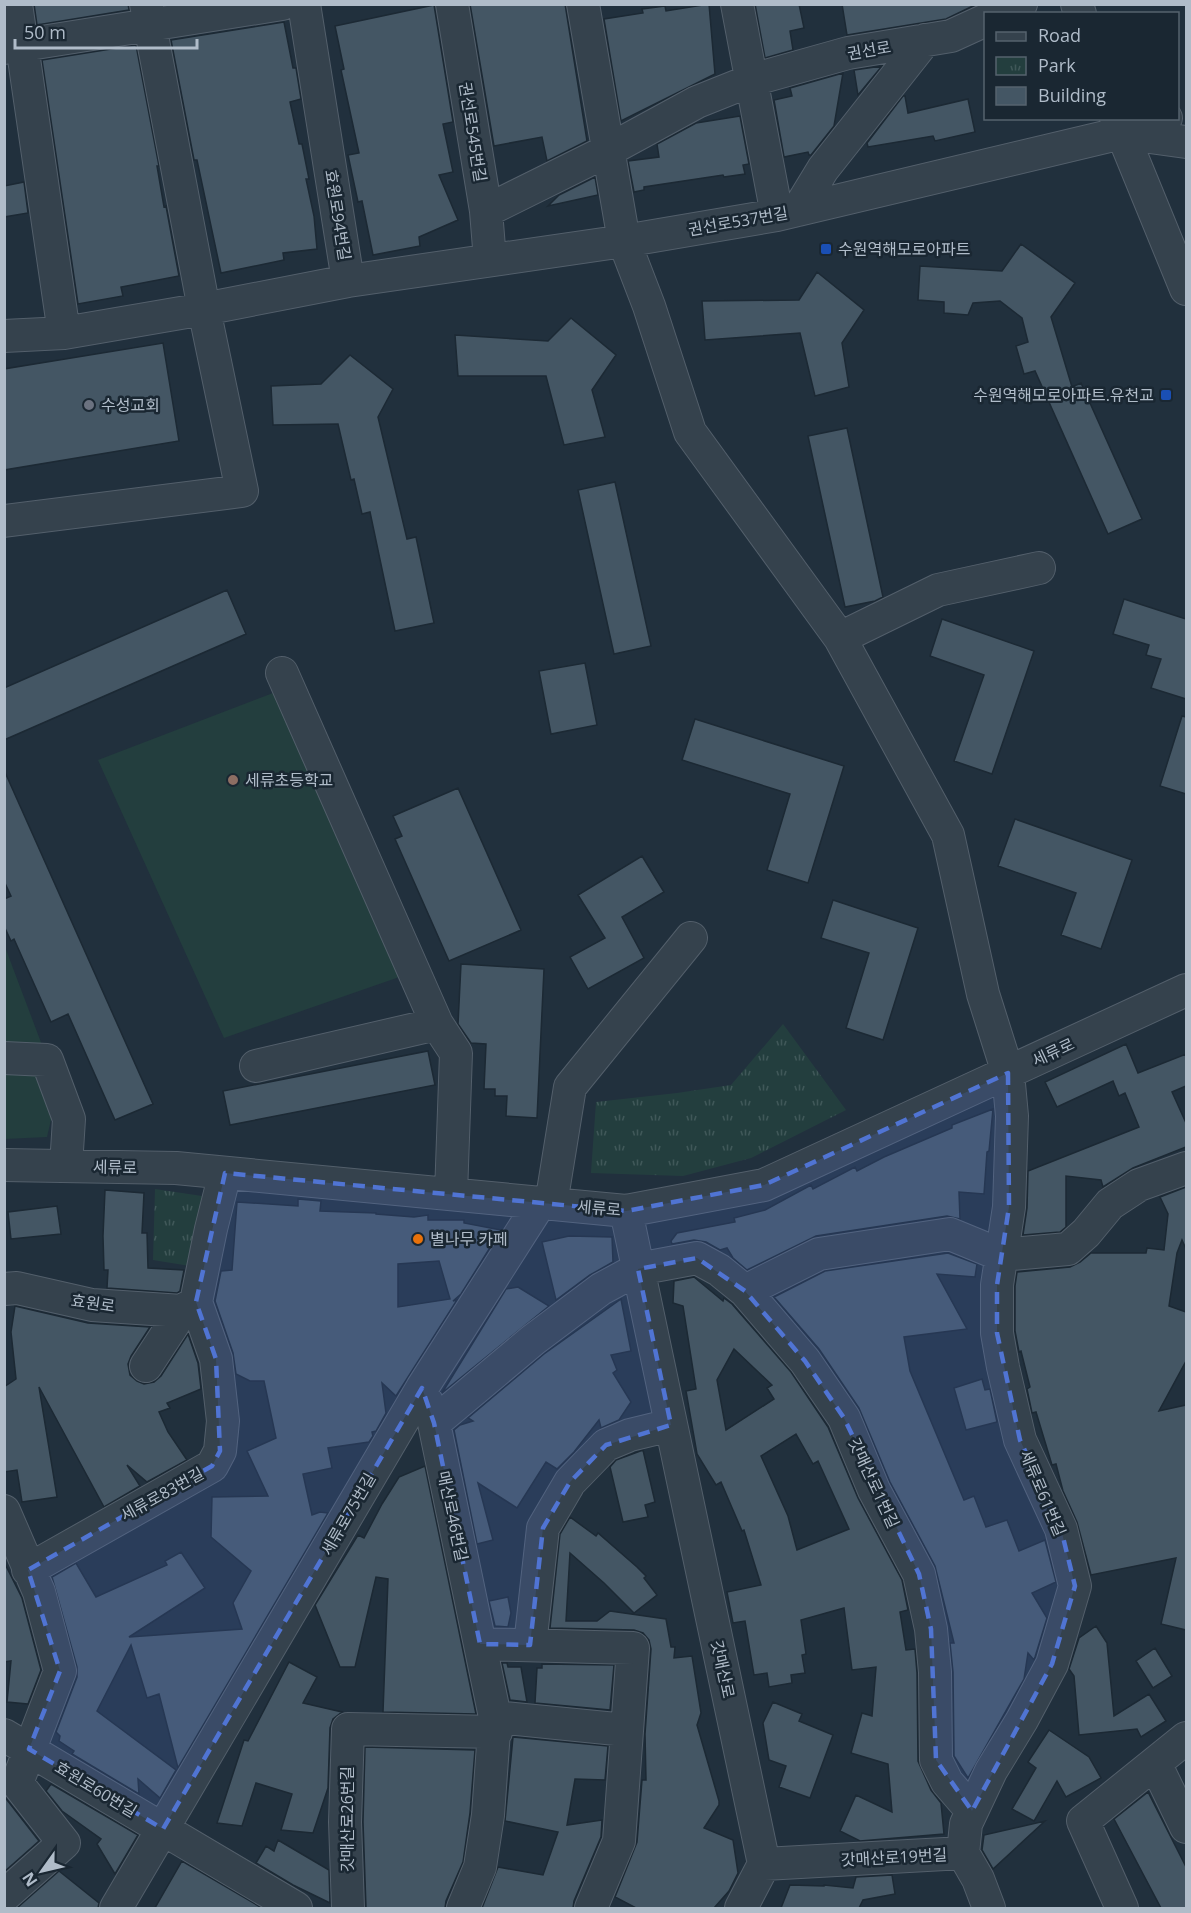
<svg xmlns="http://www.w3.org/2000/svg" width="1191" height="1913" viewBox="0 0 1191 1913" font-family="'Open Sans','Noto Sans KR',sans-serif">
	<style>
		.grass { fill: #233e3e }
		.park { fill: url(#park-tufts) }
		.building { fill: #445664; stroke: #1c2934; stroke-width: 1.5; fill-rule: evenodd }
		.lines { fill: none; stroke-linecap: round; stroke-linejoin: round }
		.minor-casing { stroke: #535f6b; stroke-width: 34 }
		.minor { stroke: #35424d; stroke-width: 32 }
		.marked { fill: #5074d3; fill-opacity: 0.2; stroke: #5074d3; stroke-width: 4.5; stroke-dasharray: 12 8; stroke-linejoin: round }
		.transit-dot { fill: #1a4fb4; stroke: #1a2732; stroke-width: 2 }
		.worship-dot { fill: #6b7280; stroke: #1a2732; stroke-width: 2 }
		.education-dot { fill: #8d6e63; stroke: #1a2732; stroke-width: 2 }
		.food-dot { fill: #e8710a; stroke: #1a2732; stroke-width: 2 }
		.labels { text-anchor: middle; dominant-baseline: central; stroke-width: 5; stroke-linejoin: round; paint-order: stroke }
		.street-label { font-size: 16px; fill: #b0bcc9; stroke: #1a2732 }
		.poi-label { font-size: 16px; fill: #b0bcc9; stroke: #1a2732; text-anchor: start }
	</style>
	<defs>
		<pattern id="park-tufts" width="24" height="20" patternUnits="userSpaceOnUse" patternTransform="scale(1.5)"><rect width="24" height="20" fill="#233e3e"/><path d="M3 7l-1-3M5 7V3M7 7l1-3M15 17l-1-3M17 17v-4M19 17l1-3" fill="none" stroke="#405859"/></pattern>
	</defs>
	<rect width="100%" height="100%" fill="#21303d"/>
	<path class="grass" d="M281,690L408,974L224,1038L98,760Z
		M5,947L42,1045H5Z
		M5,1071L36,1072L54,1107L47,1137L5,1139Z"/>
	<path class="park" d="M783,1024L846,1110L751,1158L683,1176L591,1173L596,1102L677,1093L731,1085Z
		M155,1189L202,1196L190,1266L153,1260Z"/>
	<path class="building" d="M34,4H128L129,10L37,25Z
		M470,4H565L587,141L547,161L542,137L494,146Z
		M709,4L715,74L621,121L604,19L643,13L642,9L665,6L666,11Z
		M755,4H799L804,28L790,31L793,50L765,58Z
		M842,4H974L975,5L946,19L847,35Z
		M434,5L453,122L443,124L453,172L439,175L458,220L419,237L420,246L373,255L362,201L358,202L348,155L359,153L341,70L344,69L335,26Z
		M284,22L293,68H296L301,99L290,102L299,144H302L309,179H306L314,216L317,249L283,253L284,260L221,273L197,160H194L171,40Z
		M136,45L159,166H157L164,207L166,206L179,276L121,287L123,296L78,304L42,60Z
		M882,66L858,95L854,70Z
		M843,73L834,126L811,155H809L808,152L784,157L774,100L792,96L790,88Z
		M903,96H905L908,113L968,99L975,132L935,141L933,136L868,147L867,143Z
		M740,116L749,164L743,165L745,174L724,177L723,175L644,187V190L634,192L628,161L659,157L657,144L696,123Z
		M595,177L598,195L548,206L559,195Z
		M24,182L28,213L4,217V186Z
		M1021,244L1075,283L1051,317L1072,387L1081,383L1142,519L1108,534L1035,371L1024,374L1016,346L1028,342L1022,318L1000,301L973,303L968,315L944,313V302L918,300L920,266L1002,271Z
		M817,272L864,310L842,343L849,387L815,396L800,333L705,340L702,301L799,300Z
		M571,318L616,355L592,390L605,437L564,445L546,376H458L455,335L548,341Z
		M163,343L179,441L4,470V369Z
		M350,355L393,389L378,417L407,539L416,537L434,623L395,631L370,512L362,514L354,479L351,480L338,424L273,425L271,386L321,384Z
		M847,428L883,597L875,601L845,607L808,436Z
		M615,482L651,646L614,654L578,490Z
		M227,590L246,634L4,740V688Z
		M1124,599L1186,619V699L1151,688L1161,659L1146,655L1149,645L1113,634Z
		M942,619L1034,651L992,774L954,761L984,675L930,656Z
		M585,663L597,725L551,734L539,671Z
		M1182,716L1186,717V794L1160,786Z
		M695,719L844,766L808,883L767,870L790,794L682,760Z
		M4,770L153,1104L115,1120L68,1014L51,1022L14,939L11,941L4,926V899L11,896L4,881Z
		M458,788L521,930L449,961L395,839L402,836L393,816Z
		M1015,819L1132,860L1101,949L1061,935L1076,893L998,866Z
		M642,856L664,892L622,917L644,958L588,989L570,957L605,938L578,895Z
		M833,900L918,928L883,1040L846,1028L869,953L821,938Z
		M461,964L544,969L537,1118L506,1116L507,1096H495V1089H484L486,1044L471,1043L458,1024Z
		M1126,1044L1138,1073L1186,1054V1086L1172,1092L1186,1123V1147L1133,1168L1103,1187L1101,1180L1066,1176V1227L1060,1232L1023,1235L1027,1208L1028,1171L1139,1127L1125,1093L1119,1096L1113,1081L1057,1107L1045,1082Z
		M428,1051L435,1085L230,1125L223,1091Z
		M993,1109L989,1151L987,1152L984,1194L959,1192L960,1219L947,1216L816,1236L747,1270L733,1258L727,1248L720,1250L706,1242L694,1240L672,1244L671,1241L677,1233L735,1222L734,1218L765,1210L811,1185L813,1189L855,1167L857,1171L884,1157L952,1128V1125Z
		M1186,1187V1249L1182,1240L1177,1253L1169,1306L1186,1312V1361L1159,1411L1186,1405V1630L1161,1624L1176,1558L1091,1575L1077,1522L1063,1491L1056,1464L1052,1465L1036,1412L1032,1413L1027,1389L1030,1387L1021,1351L1019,1352L1015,1331V1286L1017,1272L1070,1267L1080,1262L1091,1253H1146L1147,1248L1164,1250L1168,1214L1160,1197Z
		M105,1190L144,1193L142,1233H147L148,1268L184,1270L180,1291L177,1293L107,1288L108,1270H104L103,1236Z
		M298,1199L321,1201L320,1211L376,1213V1214L414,1217L428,1215V1220H464V1223L501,1230L461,1294L453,1301L457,1300L396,1396L382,1383L386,1413L376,1431L372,1432L373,1436L369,1442L328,1448L332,1468L303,1474L312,1515L320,1512L328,1513L178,1768L159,1694L147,1698L131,1645L97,1711L176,1770L160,1798L138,1779L139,1794L72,1754L74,1751L59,1741L60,1736L56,1732L77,1677V1667L52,1577L76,1563L96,1597L167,1565L165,1561L181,1552L205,1588L129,1637L242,1629L233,1603L251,1571L211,1537L212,1497L268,1496L247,1451L276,1438L264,1381H250L236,1374L233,1353L215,1301L221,1271L232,1270L237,1202L298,1206ZM439,1261L450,1299L398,1307V1264Z
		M57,1206L61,1234L11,1239L8,1212Z
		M569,1236L612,1237L613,1262L590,1275L556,1300L542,1242Z
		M948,1253L977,1264L975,1277L937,1274L967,1329L904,1337L910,1371L964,1500L974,1496L986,1527L1007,1520L1019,1551L1045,1540L1056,1582L1032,1593L1047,1618L1035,1657L1034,1660L1028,1653L1024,1679L968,1778L954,1756L953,1672L950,1643H954L935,1566L890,1482L859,1408L819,1349L774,1297L825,1271Z
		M694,1277L723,1301L724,1298L732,1304L791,1372L828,1427L858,1498L902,1580L908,1610L900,1612L906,1650L915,1649L917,1673L918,1761L931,1790L941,1803L944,1834L860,1841L840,1831L856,1795L892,1812L888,1764L851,1753L862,1713L872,1716L876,1667L852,1670L844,1608L801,1620L806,1654L802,1655L805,1673L791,1675L792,1683L769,1687L767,1673L754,1675L745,1621L733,1623L727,1592L761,1585L744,1530L742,1531L721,1482L716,1485L697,1454L686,1391L696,1389L683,1306L673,1303L674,1281ZM734,1349L772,1385L767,1388L774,1399L726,1430L717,1380ZM796,1434L813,1464L818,1461L849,1529L797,1550L788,1516L761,1456Z
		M518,1287L549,1306L442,1393L506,1289Z
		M621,1299L631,1351L611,1355L617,1370L613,1373L631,1402L619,1420L601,1428L599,1420L574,1452L557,1469L546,1462L517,1508L478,1483L493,1540L477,1544L454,1430L460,1425L473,1421L468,1418L544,1354Z
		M15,1306L88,1323L150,1327L131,1356L128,1364L130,1375L137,1381L144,1384L154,1382L161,1376L188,1334L198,1363L201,1389L167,1403L170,1408L159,1412L168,1432L187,1460L147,1482L127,1465L140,1486L104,1507L39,1387L57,1497L22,1502L17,1470L4,1472V1387L16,1379L11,1332Z
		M982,1379L985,1390L990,1389L997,1422L966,1430L954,1388Z
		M643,1450L655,1502L645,1505L648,1517L623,1522L610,1467L616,1460Z
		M425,1466L476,1714L383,1712L388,1579L376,1577L355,1667H340L315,1605L358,1535L364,1538L382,1504L399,1477Z
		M570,1517L596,1536L598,1533L637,1567L646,1576L644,1578L657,1595L634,1613L604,1583L570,1553L566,1621H597L610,1611L666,1619L671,1647H675L674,1658L692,1656L701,1713L697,1725L719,1801V1805L704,1828L733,1840L738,1873L729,1891L714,1908H636L615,1897L637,1842L642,1780H646L645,1734L651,1649L649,1640L643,1633L634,1630L550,1628L560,1534Z
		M4,1562L22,1598L41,1670L28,1704L7,1702L11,1661L4,1662Z
		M508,1597L511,1613L508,1627L495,1626L489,1601Z
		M1096,1626L1107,1643L1114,1716L1149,1694L1166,1721L1141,1737L1137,1729L1079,1735L1074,1676L1069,1669L1079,1638Z
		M1155,1648L1172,1676L1153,1688L1136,1661Z
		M289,1662L317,1677L303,1703L342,1712L333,1719L330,1728L328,1788L313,1833L281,1830L292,1794L256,1783L242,1826L217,1823L244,1740L248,1741Z
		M502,1663H507L508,1667H521L527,1702L510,1700Z
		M542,1664L614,1665L610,1710L535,1703L537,1668H542Z
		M773,1702L802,1714L799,1721L833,1735L810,1798L779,1787L786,1766L769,1760L763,1723Z
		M1049,1730L1089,1757L1101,1778L1066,1797L1057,1781L1034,1821L1012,1809L1036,1768L1028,1762Z
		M513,1737L608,1746L605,1780L575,1779L567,1825L602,1820L601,1837L574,1901L573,1908H482L498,1867L543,1875L558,1832L505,1821Z
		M365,1747L475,1750L470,1813L463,1862L446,1901L445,1908H366L363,1822Z
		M51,1784L138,1835L115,1874L97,1844L101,1839L62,1811L46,1791Z
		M1148,1792L1186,1867V1908H1161L1114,1819Z
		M4,1796L39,1841L4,1872Z
		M1045,1821L993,1869L982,1850L984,1835Z
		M278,1840L329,1870L330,1903L293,1885L256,1863L266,1846L274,1851Z
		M182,1861L262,1908H155Z
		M59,1871L99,1903L98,1908H17Z
		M892,1875L895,1894L863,1900L859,1908H781L790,1885L824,1886V1885L853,1888L856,1877Z"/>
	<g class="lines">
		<g class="minor-casing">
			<path id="minor" d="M16,4L64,333
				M304,4L348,281
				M452,4L486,211L490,260
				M583,4L624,241L649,306L690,432L840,638L948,835L983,994L1008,1073L1012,1116L1009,1207L997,1285V1333L1003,1367L1020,1440L1061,1529L1075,1586L1052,1664L1022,1720L991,1771L966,1824L963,1853
				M737,4L777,215
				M1077,4L1080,14
				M1001,14L1021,4
				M4,48L282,4
				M1116,118L1186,289
				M1128,134L1186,142
				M798,210L823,169L925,40
				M486,211L607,151L697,102L752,80L848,53L951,36L986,20
				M4,336L64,333L204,309L348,281L624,241L777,215L1122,133L1166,118
				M4,521L242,491L204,309L146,4
				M840,638L938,590L1039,568
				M282,673L437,1024L456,1053L451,1194
				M4,1058L47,1060L69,1119L66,1166
				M256,1066L437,1024
				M4,1165L176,1168L626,1211L764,1185L1186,990
				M551,1204L570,1087L691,938
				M626,1211L764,1864L741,1908
				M4,1289L17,1288L92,1305L182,1311
				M745,1291L819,1254L950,1234L1001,1255L1068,1249L1086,1233L1110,1204L1139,1185L1186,1168
				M146,1366L182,1311L195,1303
				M427,1402L434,1423L495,1717L488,1815L480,1867L463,1908
				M434,1423L533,1340L601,1289L638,1269L697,1258L719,1270L745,1291L805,1361L844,1418L874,1490L919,1574L931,1629L935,1672L936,1760L947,1782L972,1811
				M4,1511L39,1592L60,1671L17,1783L64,1843L4,1896
				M28,1570L212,1466L220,1451L223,1421L216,1359L196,1302L211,1229L225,1173
				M480,1644L633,1648L619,1841L591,1908
				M530,1645L543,1528L570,1482L606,1445L630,1435L671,1425
				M495,1717L626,1730
				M4,1735L296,1908
				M1155,1763L1186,1827
				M963,1853L978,1879L989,1908
				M764,1864L963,1853
				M116,1908L422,1388L540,1203
				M348,1908L345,1822L348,1729L496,1732
				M1122,1908L1083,1821L1186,1738"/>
		</g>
		<use href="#minor" class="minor"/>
	</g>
	<path class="marked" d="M1008,1073L1009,1207L997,1285V1333L1020,1440L1061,1529L1075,1586L1052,1664L972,1811L936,1760L931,1629L919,1574L844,1418L805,1361L745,1291L697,1258L638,1269L671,1425L606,1445L570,1482L543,1528L530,1645L480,1644L434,1423L422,1388L163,1829L29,1749L60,1671L28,1570L212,1466L220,1451L216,1359L196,1302L225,1173L626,1211L764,1185Z"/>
	<g class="transit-dot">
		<rect x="820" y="243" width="12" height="12" rx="3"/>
		<rect x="1160" y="389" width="12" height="12" rx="3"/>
	</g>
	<circle class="worship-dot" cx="89" cy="405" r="6"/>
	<circle class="education-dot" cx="233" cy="780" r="6"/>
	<circle class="food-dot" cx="418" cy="1239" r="6"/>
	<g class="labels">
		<g class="street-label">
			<text transform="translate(869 50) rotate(-10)">권선로</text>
			<text transform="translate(473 132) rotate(81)">권선로545번길</text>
			<text transform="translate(338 215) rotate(81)">효원로94번길</text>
			<text transform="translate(738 221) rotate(-10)">권선로537번길</text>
			<text transform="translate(1053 1052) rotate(-25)">세류로</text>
			<text transform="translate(115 1167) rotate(1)">세류로</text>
			<text transform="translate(599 1208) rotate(5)">세류로</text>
			<text transform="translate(93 1303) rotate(8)">효원로</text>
			<text transform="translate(874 1483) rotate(65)">갓매산로1번길</text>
			<text transform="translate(1043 1493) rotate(67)">세류로61번길</text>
			<text transform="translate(162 1494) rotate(-29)">세류로83번길</text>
			<text transform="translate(348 1514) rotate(-60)">세류로75번길</text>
			<text transform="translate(453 1516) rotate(78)">매산로46번길</text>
			<text transform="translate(723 1669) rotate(78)">갓매산로</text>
			<text transform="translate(96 1789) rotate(31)">효원로60번길</text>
			<text transform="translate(347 1819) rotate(-90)">갓매산로26번길</text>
			<text transform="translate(894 1857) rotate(-3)">갓매산로19번길</text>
		</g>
		<g class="poi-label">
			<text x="838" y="249">수원역해모로아파트</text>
			<text x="1154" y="395" text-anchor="end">수원역해모로아파트.유천교</text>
			<text x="101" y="405">수성교회</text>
			<text x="245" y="780">세류초등학교</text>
			<text x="430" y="1239">별나무 카페</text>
		</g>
	</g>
	<rect width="1191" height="1913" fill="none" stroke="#b0bcc9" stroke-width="12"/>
	<rect x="984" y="12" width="195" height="108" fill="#1a2732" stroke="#56636e" stroke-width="1.5"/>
	<rect x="996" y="32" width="30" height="9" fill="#35424d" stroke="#56636e" stroke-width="1.5"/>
	<text x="1038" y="42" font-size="18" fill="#b0bcc9">Road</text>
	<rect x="996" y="57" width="30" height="18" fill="url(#park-tufts)" stroke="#56636e" stroke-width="1.5"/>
	<text x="1038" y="72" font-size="18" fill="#b0bcc9">Park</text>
	<rect x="996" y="87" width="30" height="18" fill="#445664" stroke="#56636e" stroke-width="1.5"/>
	<text x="1038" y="102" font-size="18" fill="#b0bcc9">Building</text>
	<g transform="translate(42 1871) rotate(236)" stroke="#1a2732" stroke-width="4.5" paint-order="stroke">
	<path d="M0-4.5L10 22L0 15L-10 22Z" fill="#b0bcc9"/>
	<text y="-9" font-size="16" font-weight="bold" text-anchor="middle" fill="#b0bcc9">N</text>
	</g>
	<path d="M15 39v9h182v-9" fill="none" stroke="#b0bcc9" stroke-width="3"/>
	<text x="24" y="39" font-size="18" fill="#b0bcc9" stroke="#1a2732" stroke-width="4.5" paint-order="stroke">50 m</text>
</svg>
